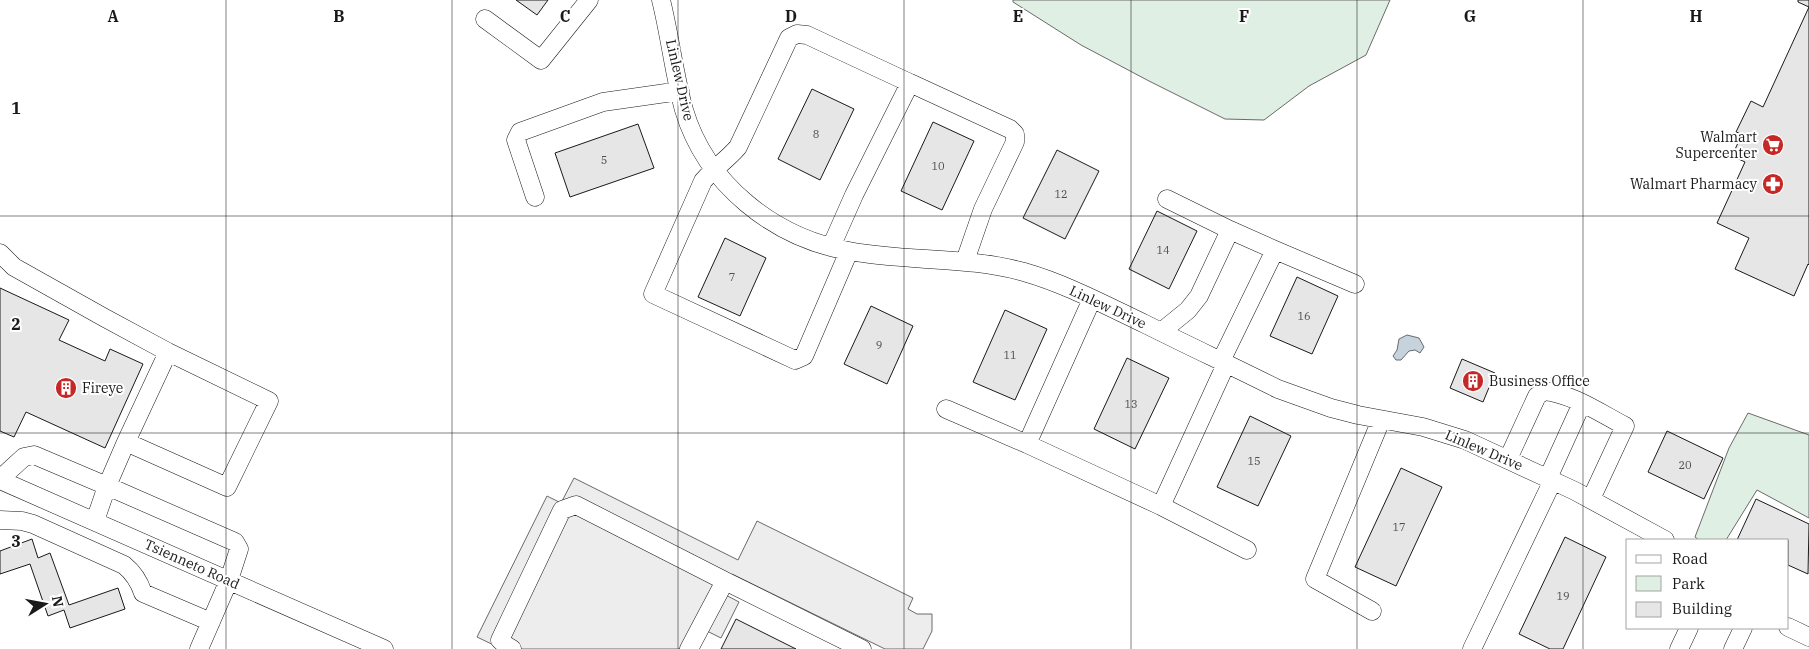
<svg xmlns="http://www.w3.org/2000/svg" width="1809" height="649" viewBox="0 0 1809 649" font-family="'IBM Plex Serif',serif">
	<style>
		.green { fill: #e0efe3; stroke: #6a6a6a }
		.parking { fill: #ededed; stroke: #6a6a6a }
		.water { fill: #c6d2dc; stroke: #6a6a6a }
		.building { fill: #e6e6e6; stroke: #1a1a1a }
		.lines { fill: none; stroke-linecap: round; stroke-linejoin: round }
		.minor-casing { stroke: #1a1a1a; stroke-width: 19 }
		.minor { stroke: #fff; stroke-width: 18 }
		.grid { fill: none; stroke: #1a1a1a; stroke-width: 1; stroke-opacity: 0.55 }
		.labels { text-anchor: middle; dominant-baseline: central; stroke-width: 4; stroke-linejoin: round; paint-order: stroke }
		.number-label { font-size: 11px; fill: #4d4d4d }
		.street-label { font-size: 14px; fill: #1a1a1a; stroke: #fff }
		.poi-label { font-size: 14px; fill: #1a1a1a; stroke: #fff; text-anchor: end }
		.grid-label { font-size: 16px; text-anchor: middle; font-weight: bold; fill: #1a1a1a; stroke: #fff; stroke-width: 4; stroke-linejoin: round; paint-order: stroke }
	</style>
	<rect width="100%" height="100%" fill="#fff"/>
	<path class="green" d="M1013,0H1390L1366,55L1309,86L1264,120L1225,119L1149,81L1081,45L1013,2Z
		M1748,413L1809,435V518L1757,490L1726,540H1699L1695,537L1729,448Z"/>
	<path class="parking" d="M574,478L738,560L757,521L913,598L908,609L917,614H932V631L923,649H885L732,574L722,593L739,602L721,638L693,624L680,649H502L477,637L547,496L561,503Z"/>
	<path class="water" d="M1407,335L1419,338L1424,347L1420,353L1415,350L1409,351L1401,360H1396L1393,356L1397,350L1399,339Z"/>
	<path class="building" d="M516,0H548L537,15Z
		M1798,0H1809V265L1808,264L1794,296L1735,269L1749,238L1717,223L1745,162L1732,156L1742,134L1736,132L1751,101L1763,107L1809,7L1798,2Z
		M812,89L854,109L820,180L778,159Z
		M933,122L974,141L942,210L901,191Z
		M638,124L654,168L570,197L555,153Z
		M1057,150L1099,171L1065,239L1023,218Z
		M1157,211L1197,231L1169,289L1129,269Z
		M725,238L766,258L740,316L698,297Z
		M1297,277L1338,296L1312,354L1270,336Z
		M0,288L69,320L59,340L105,361L110,349L143,364L105,448L26,412L14,437L0,431Z
		M871,306L913,326L887,384L844,364Z
		M1005,310L1047,329L1015,400L973,382Z
		M1127,358L1169,378L1135,449L1094,429Z
		M1462,359L1495,373L1483,402L1450,388Z
		M1250,416L1291,436L1258,506L1217,487Z
		M1667,431L1723,458L1704,499L1648,472Z
		M1401,468L1442,487L1396,586L1355,567Z
		M1756,499L1809,524L1808,574L1788,565V540H1737Z
		M1565,537L1606,557L1563,649H1550L1519,634Z
		M32,539L38,558L50,553L69,605L118,588L125,609L70,628L64,610L48,616L30,564L0,574V551Z
		M736,619L796,649H721Z"/>
	<g class="lines">
		<g class="minor-casing">
			<path id="minor" d="M661,0C670,36 674,74 684,110C706,184 774,238 849,251C907,262 967,256 1024,272C1066,284 1105,305 1145,324C1189,346 1234,367 1278,389L1331,408L1358,415L1423,427L1465,440L1575,491L1665,540
				M485,19L541,60L589,0
				M910,83L1010,129L1015,134V142L983,209L965,261
				M535,197L516,140L520,132L603,102L680,91
				M1167,199L1230,230
				M831,247L854,195L910,83L807,35L797,34L789,38L738,147C727,160 714,168 703,181L653,294L795,360L804,356L849,251
				M1275,250L1355,284
				M0,253L14,267L105,318L168,352L269,401L227,487L126,442L107,486L34,455L24,457L0,479
				M1092,299L1027,444L1161,506L1226,364
				M1161,332L1188,310L1199,296L1230,230L1275,250L1221,361
				M946,409L1027,444
				M126,442L168,352
				M1508,459L1537,396L1544,391C1573,394 1600,413 1625,426L1591,499
				M1548,478L1582,403
				M0,480L384,649
				M1161,506L1247,550
				M0,520L22,521L33,524L124,565C134,573 139,581 143,593L211,622
				M95,521L107,486L235,542L239,549L229,580L199,649
				M725,581L862,649
				M1372,611L1315,579L1381,420
				M1788,627L1809,637
				M512,649L507,646L500,640L562,510L576,505L725,581L689,649
				M1472,649L1553,480
				M1679,649L1689,628
				M1733,649L1743,628"/>
		</g>
		<use href="#minor" class="minor"/>
	</g>
	<path class="grid" d="M226,0V649M452,0V649M678,0V649M904,0V649M1131,0V649M1357,0V649M1583,0V649M0,216H1809M0,433H1809"/>
	<defs>
		<g id="supermarket-disc" transform="scale(1.125)"><circle r="9.5" fill="#c62828" stroke="#fff"/><path d="M-6-5.5h2.5l.6 2H6L4.5 2H-2.5L-4.4-4H-6ZM-1.5 3.2a1.3 1.3 0 1 0 .1 0ZM3 3.2a1.3 1.3 0 1 0 .1 0Z" fill="#fff"/></g>
		<g id="pharmacy-disc" transform="scale(1.125)"><circle r="9.5" fill="#c62828" stroke="#fff"/><path d="M-2-6h4v4h4v4h-4v4h-4v-4h-4v-4h4Z" fill="#fff"/></g>
		<g id="building-disc" transform="scale(1.125)"><circle r="9.5" fill="#c62828" stroke="#fff"/><path d="M-4-6H4V6H1V3H-1V6H-4ZM-2.5-4.3h1.7v1.8h-1.7ZM.8-4.3h1.7v1.8H.8ZM-2.5-1h1.7V.8h-1.7ZM.8-1h1.7V.8H.8Z" fill="#fff"/></g>
	</defs>
	<g fill-rule="evenodd">
		<use href="#supermarket-disc" x="1773" y="145"/>
		<use href="#pharmacy-disc" x="1773" y="184"/>
		<use href="#building-disc" x="1473" y="381"/>
		<use href="#building-disc" x="66" y="388"/>
	</g>
	<g class="labels">
		<g class="number-label">
			<text x="816" y="134">8</text>
			<text x="604" y="160">5</text>
			<text x="938" y="166">10</text>
			<text x="1061" y="194">12</text>
			<text x="1163" y="250">14</text>
			<text x="732" y="277">7</text>
			<text x="1304" y="316">16</text>
			<text x="879" y="345">9</text>
			<text x="1010" y="355">11</text>
			<text x="1131" y="404">13</text>
			<text x="1254" y="461">15</text>
			<text x="1685" y="465">20</text>
			<text x="1399" y="527">17</text>
			<text x="1563" y="596">19</text>
		</g>
		<g class="street-label">
			<text transform="translate(680 80) rotate(77)">Linlew Drive</text>
			<text transform="translate(1108 307) rotate(25)">Linlew Drive</text>
			<text transform="translate(1484 450) rotate(23)">Linlew Drive</text>
			<text transform="translate(192 564) rotate(24)">Tsienneto Road</text>
		</g>
		<g class="poi-label">
			<text x="1757" y="137">Walmart<tspan x="1757" dy="16">Supercenter</tspan></text>
			<text x="1757" y="184">Walmart Pharmacy</text>
			<text x="1489" y="381" text-anchor="start">Business Office</text>
			<text x="82" y="388" text-anchor="start">Fireye</text>
		</g>
	</g>
	<g class="grid-label">
		<text x="113" y="22">A</text>
		<text x="339" y="22">B</text>
		<text x="565" y="22">C</text>
		<text x="791" y="22">D</text>
		<text x="1018" y="22">E</text>
		<text x="1244" y="22">F</text>
		<text x="1470" y="22">G</text>
		<text x="1696" y="22">H</text>
		<text x="16" y="114">1</text>
		<text x="16" y="330">2</text>
		<text x="16" y="547">3</text>
	</g>
	<rect x="1626" y="539" width="162" height="90" fill="#ffffff" stroke="#a3a3a3"/>
	<rect x="1636" y="555" width="25" height="8" fill="#ffffff" stroke="#a3a3a3"/>
	<text x="1672" y="564" font-size="15" fill="#1a1a1a">Road</text>
	<rect x="1636" y="576" width="25" height="15" fill="#e0efe3" stroke="#a3a3a3"/>
	<text x="1672" y="589" font-size="15" fill="#1a1a1a">Park</text>
	<rect x="1636" y="602" width="25" height="15" fill="#e6e6e6" stroke="#a3a3a3"/>
	<text x="1672" y="614" font-size="15" fill="#1a1a1a">Building</text>
	<g transform="translate(45 604) rotate(79)" stroke="#ffffff" stroke-width="4" paint-order="stroke">
	<path d="M0-4L9 19L0 12L-9 19Z" fill="#1a1a1a"/>
	<text y="-8" font-size="14" font-weight="bold" text-anchor="middle" fill="#1a1a1a">N</text>
	</g>
</svg>
